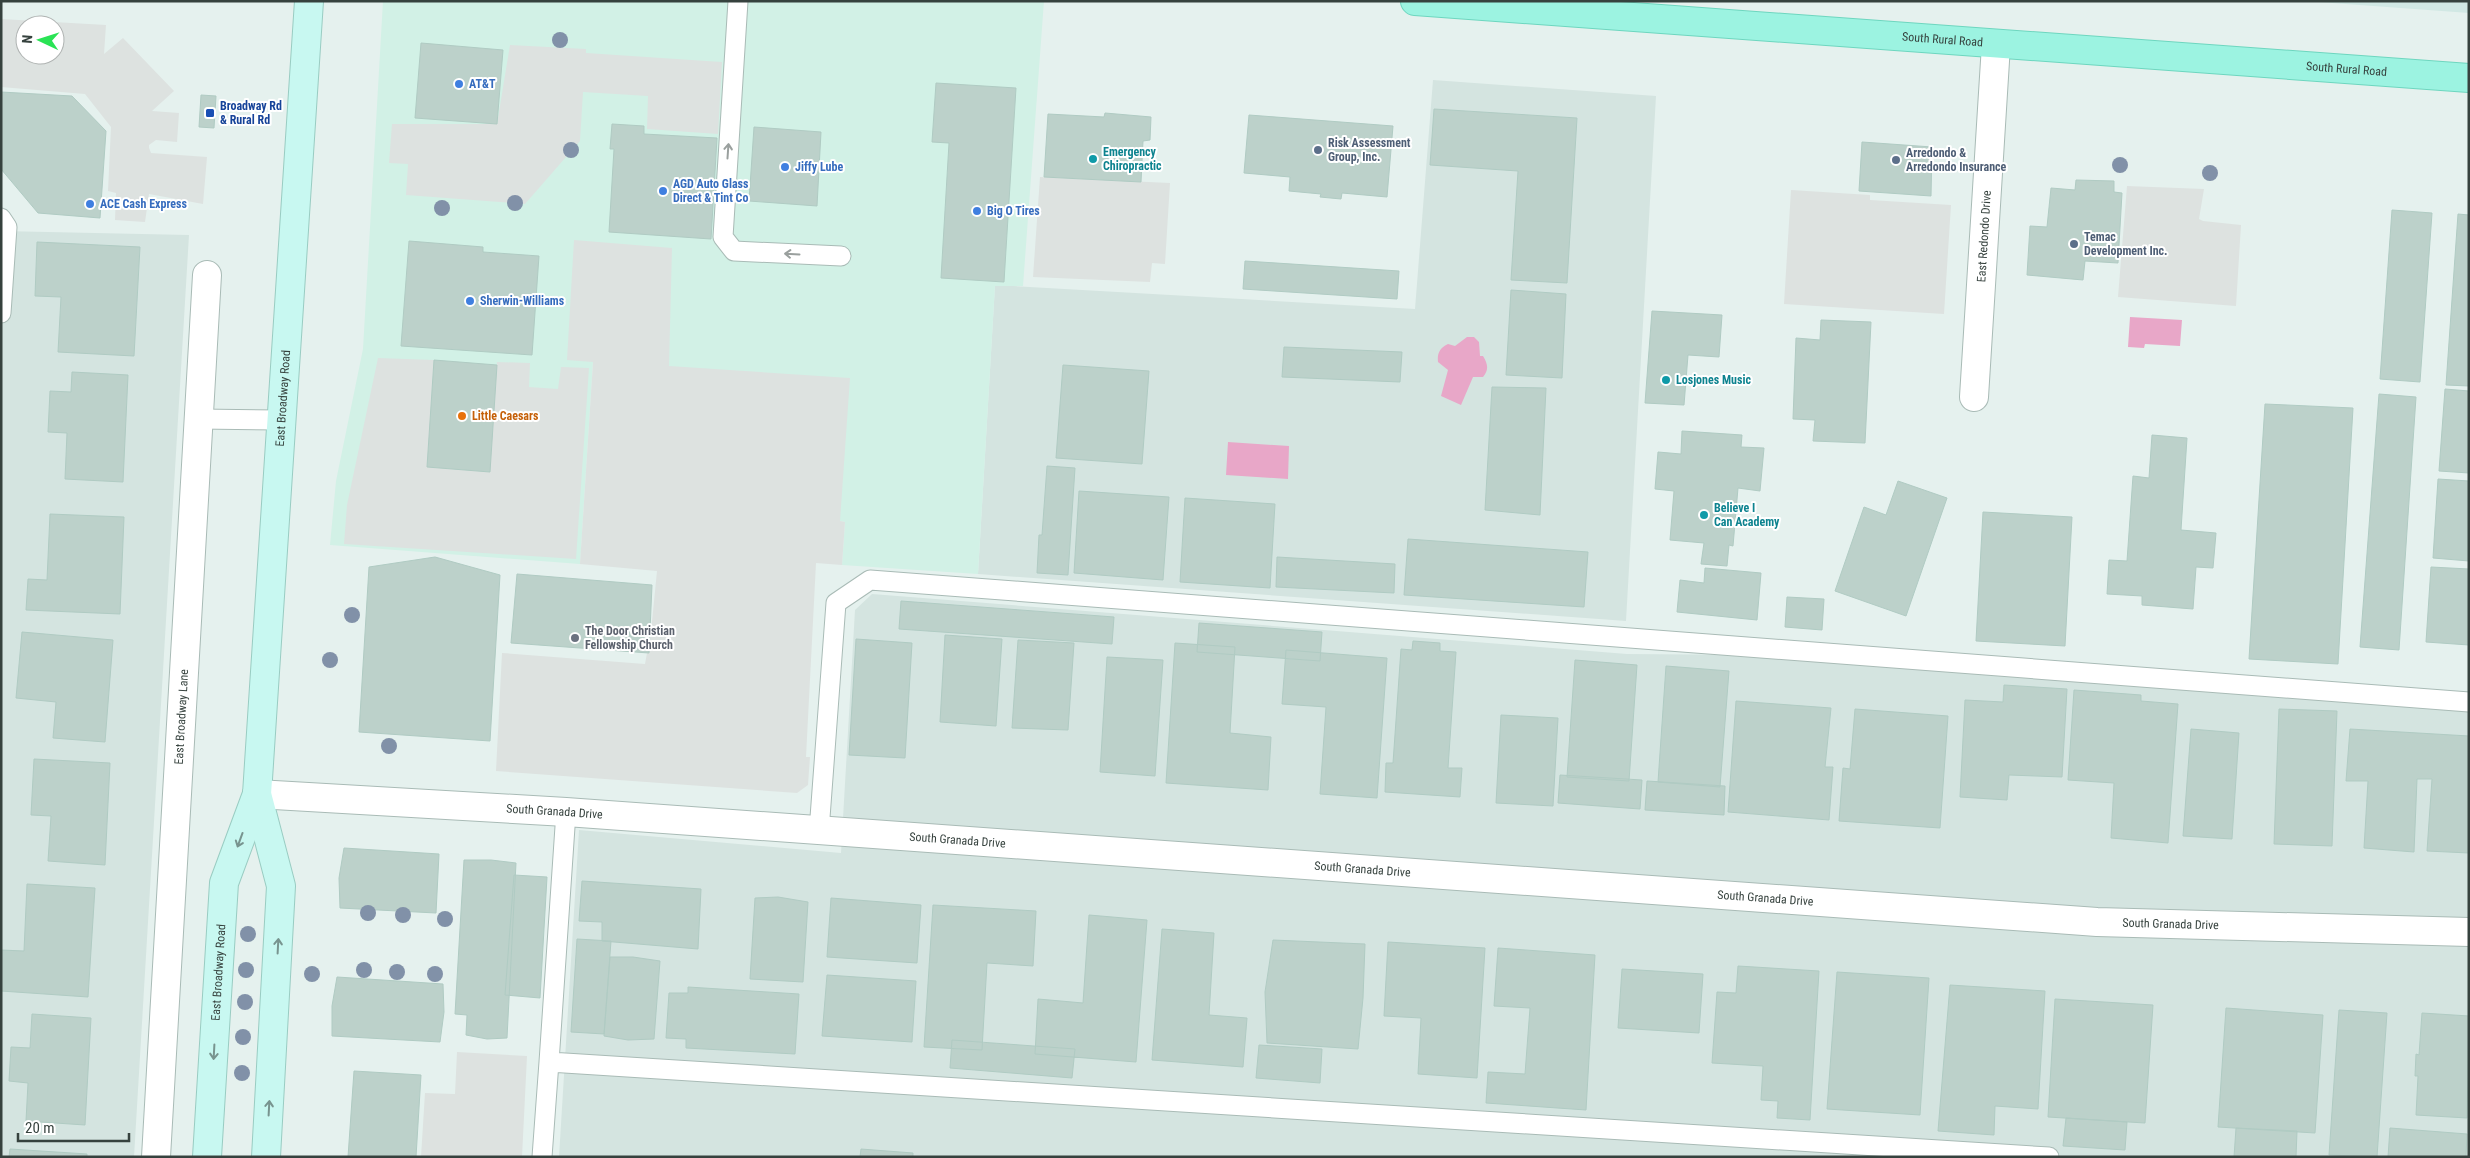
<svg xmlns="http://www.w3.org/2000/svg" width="2470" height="1158" viewBox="0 0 2470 1158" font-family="'Roboto Condensed',sans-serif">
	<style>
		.residential { fill: #d4e4e0 }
		.commercial { fill: #d2f1e6 }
		.education { fill: #d1e8e4 }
		.parking { fill: #dde2e0; fill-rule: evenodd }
		.water { fill: #e8a7c8 }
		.building { fill: #bcd1ca; stroke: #b0cbc3 }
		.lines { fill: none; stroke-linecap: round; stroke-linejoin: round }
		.service-casing { stroke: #a9bbb6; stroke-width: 21 }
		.minor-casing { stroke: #a9bbb6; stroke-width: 30 }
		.secondary-casing { stroke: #99ccc2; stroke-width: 30 }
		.primary-casing { stroke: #6ed6bf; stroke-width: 30 }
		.service { stroke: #fff; stroke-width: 19 }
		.minor { stroke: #fff; stroke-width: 28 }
		.secondary { stroke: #c8f8f1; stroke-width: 28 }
		.primary { stroke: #9cf3e1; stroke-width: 28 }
		.tree { fill: #8191a8 }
		.oneway { stroke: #9aa09e }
		.oneway2 { stroke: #78948f }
		.shop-dot { fill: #3f7fe0; stroke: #fff; stroke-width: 2 }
		.transit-dot { fill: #1a4fb4; stroke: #fff; stroke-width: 2 }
		.service-dot { fill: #5c6f8a; stroke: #fff; stroke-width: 2 }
		.culture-dot { fill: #0f9aa8; stroke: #fff; stroke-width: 2 }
		.food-dot { fill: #e8710a; stroke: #fff; stroke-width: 2 }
		.worship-dot { fill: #6b7280; stroke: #fff; stroke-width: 2 }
		.labels { text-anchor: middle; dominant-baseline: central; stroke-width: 4; stroke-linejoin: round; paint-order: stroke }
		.street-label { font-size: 12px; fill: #36423e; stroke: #fff }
		.shop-label { font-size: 12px; font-weight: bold; fill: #366cbe; stroke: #fff; text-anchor: start }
		.transit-label { font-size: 12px; font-weight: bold; fill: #164399; stroke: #fff; text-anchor: start }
		.service-label { font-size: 12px; font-weight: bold; fill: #4e5e75; stroke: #fff; text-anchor: start }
		.culture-label { font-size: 12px; font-weight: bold; fill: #0d838f; stroke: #fff; text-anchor: start }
		.food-label { font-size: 12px; font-weight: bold; fill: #c56008; stroke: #fff; text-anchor: start }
		.worship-label { font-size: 12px; font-weight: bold; fill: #5b616d; stroke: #fff; text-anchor: start }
	</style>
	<rect width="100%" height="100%" fill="#e5f1ee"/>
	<path class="residential" d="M1433,80L1656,96L1626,621L978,574L995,285L1415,309Z
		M1,231L189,235L134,1157H1Z
		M872,594L1627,654L1756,655L2469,709V1157H559L579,830L841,853L855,610Z"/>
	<path class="commercial" d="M383,1H1044L1023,286H995L978,574L842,565L845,522L840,521L593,362L580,564L330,545L336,481L363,349Z"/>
	<path class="education" d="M2305,1H2469V13Z"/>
	<path class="parking" d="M1,19L106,25L104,54L123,38L174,91L152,111L179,113L177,142L156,140L149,145V148L151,153L207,157L203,204L149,194L145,222L115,220L116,193L108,191L111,127L85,94L1,87ZM25,25H55V55H25Z
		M510,45L586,49V53L722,62L718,134L647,129L648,96L583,92L580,141L525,204L406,195L408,164L389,163L392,124H497Z
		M1040,177L1170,183L1165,264L1152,263L1150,282L1033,277Z
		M2127,186L2204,189L2199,219L2203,221L2241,225L2236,306L2118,297Z
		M1791,190L1870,195V200L1951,205L1944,314L1784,304Z
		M574,240L672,248L669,366L850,378L840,521L845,522L842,565L816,563L806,757H810L808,785L797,793L496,771L502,653L645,664L647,653L649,652L657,571L580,564L593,362L567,360Z
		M378,358L434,360L427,467L489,472L497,362L530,363L529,387L558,389L561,367L589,368L576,559L344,544L347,505Z
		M457,1052L527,1056L522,1157H421L425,1093L455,1094Z"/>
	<path class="water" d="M2130,317L2182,320L2180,346L2145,344L2144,348L2128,347Z
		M1467,337H1474L1479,342L1480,356H1483C1488,364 1489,370 1483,377H1473L1461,405L1441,396L1448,370L1438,362C1437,353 1440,348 1448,344L1455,346Z
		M1228,442L1289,446L1288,479L1226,475Z"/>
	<path class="building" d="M421,43L503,50L497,124L415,118Z
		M936,83L1016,88L1004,282L941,278L949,143L932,142Z
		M1,92L72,96L106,131L100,218L38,213L1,169Z
		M201,95L216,96L214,128L199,127Z
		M1434,109L1577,118L1567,283L1511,280L1518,171L1430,165Z
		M1105,113L1151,117L1150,140L1143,141L1141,182L1044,177L1048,114L1104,117Z
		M1249,115L1393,126L1387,197L1342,193L1341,199L1320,197L1321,194L1289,191L1290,177L1244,173Z
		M612,124L644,126V134L717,138L711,239L609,232L614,149H610Z
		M754,127L821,132L817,206L749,201Z
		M1862,142L1932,147L1931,196L1859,191Z
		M2076,180L2114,181V192L2122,193L2118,263L2085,261L2083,280L2027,275L2030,226L2047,227L2051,188L2075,190Z
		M2392,210L2432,213L2420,382L2380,379Z
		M2458,214L2469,215V386L2446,385Z
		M409,241L483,247V252L539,256L532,355L401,346Z
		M37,242L140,247L134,356L58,352L61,297L35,296Z
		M1245,261L1399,271L1397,299L1243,289Z
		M1511,290L1566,294L1562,378L1506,375Z
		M1652,311L1722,315L1719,357L1688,355L1684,405L1645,403Z
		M1821,320L1871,322L1865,443L1813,441L1815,420L1793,419L1796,338L1820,340Z
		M1284,347L1402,352L1400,382L1282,377Z
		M434,360L497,365L490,472L427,467Z
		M1063,365L1149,371L1142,464L1056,458Z
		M72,372L128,375L123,482L65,479L67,433L48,432L50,391L71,392Z
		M1492,387L1546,388L1540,515L1485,510Z
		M2445,389L2469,391V473L2439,471Z
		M2379,394L2416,397L2399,650L2360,647Z
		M2265,404L2353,408L2338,664L2249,659Z
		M1682,431L1742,435L1741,447L1764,448L1760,491L1738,488L1733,546L1729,545L1727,566L1701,564L1704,543L1670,540L1674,491L1655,489L1658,452L1681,454Z
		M2152,435L2187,438L2181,530L2216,533L2213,568L2196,567L2193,609L2142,605V596L2107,594L2109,560L2127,561L2133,476L2149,478Z
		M1047,466L1075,468L1068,575L1037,573L1039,535H1042Z
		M2438,479L2469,481V561L2433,558Z
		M1898,481L1947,498L1906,616L1835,591L1864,507L1886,515Z
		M1079,491L1169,497L1163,580L1074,573Z
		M1185,498L1275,504L1270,588L1180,582Z
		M1983,512L2072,517L2065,646L1976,641Z
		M50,514L124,517L120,614L26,610L28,579L47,580Z
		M1408,539L1588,552L1584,607L1404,595Z
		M435,557L500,575L490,741L359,732L369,567Z
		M1277,557L1395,564L1394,593L1276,587Z
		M2431,567L2469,569V645L2426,642Z
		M1705,568L1761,573L1757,620L1677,612L1680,580L1704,583Z
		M517,574L652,585L649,653L511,643Z
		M1787,597L1824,599L1822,630L1785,627Z
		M901,601L1114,617L1112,644L899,629Z
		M1199,623L1322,632L1320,661L1197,652Z
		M22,632L113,640L105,742L53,738L56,702L16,698Z
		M945,635L1002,639L996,726L940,722Z
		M856,639L912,643L905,758L849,755Z
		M1018,640L1074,643L1068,730L1012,728Z
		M1413,641L1440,643V651L1456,652L1448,768H1462L1460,797L1385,792L1386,763H1393L1401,649L1412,650Z
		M1175,643L1235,647L1230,733L1271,737L1268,790L1166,783Z
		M1286,650L1387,658L1377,798L1320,794L1326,707L1282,704Z
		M1107,657L1163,660L1155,776L1100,772Z
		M1575,660L1637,665L1629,781L1567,777Z
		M1666,666L1729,671L1720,787L1658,782Z
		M2004,685L2067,689L2062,777L2009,775L2007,800L1960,797L1965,700L2003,702Z
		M2074,690L2141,695V701L2178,704L2168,843L2111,838L2114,783L2068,780Z
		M1736,701L1831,708L1825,767H1833L1829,820L1728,812Z
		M1855,709L1948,716L1940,828L1839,821L1843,768L1850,769Z
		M2279,709L2337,711L2332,846L2274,844Z
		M1501,715L1558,718L1553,806L1496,803Z
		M2191,729L2239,733L2232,839L2183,836Z
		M2350,729L2469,736V853L2427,851L2432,779H2417L2414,852L2364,848L2368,781H2346Z
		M34,759L110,763L105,865L48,861L51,816L31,815Z
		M1560,775L1642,780L1640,809L1558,803Z
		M1647,781L1725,786L1724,815L1645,810Z
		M344,848L439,854L436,913L340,908L339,878Z
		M464,860H491L516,863L507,1038L487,1039L466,1035L467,1015L455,1014Z
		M514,875L547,877L540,998L505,995Z
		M582,881L701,889L698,949L602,941V922L579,921Z
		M27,884L95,888L88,997L1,991V950L24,951Z
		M778,897L808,902L803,982L750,979L755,898Z
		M831,898L921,905L917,963L827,957Z
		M933,905L1036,911L1033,966L987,963L982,1050L924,1047Z
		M1089,915L1147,920L1136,1062L1035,1054L1038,999L1083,1003Z
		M1162,929L1214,933L1209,1015L1247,1018L1243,1067L1152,1060Z
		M577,939L611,941L604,1034L571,1032Z
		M1273,940L1365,944L1363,998L1358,1049L1267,1043L1265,992Z
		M1388,942L1485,948L1477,1078L1418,1074L1421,1018L1384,1016Z
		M1498,948L1595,955L1586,1110L1486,1103L1488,1072L1525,1074L1530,1008L1494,1006Z
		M610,957H633L660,961L654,1039L628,1040L604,1036Z
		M1738,966L1819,971L1810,1120L1777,1118L1778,1101L1761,1100L1763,1066L1712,1063L1717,992L1736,993Z
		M1622,969L1703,974L1699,1033L1618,1028Z
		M1837,972L1929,978L1920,1115L1827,1109Z
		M827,975L916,981L912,1042L822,1036Z
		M337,977L443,984L444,1012L440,1042L332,1036V1006Z
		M1950,985L2045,991L2038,1109L1995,1106L1994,1135L1938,1131Z
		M688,987L799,994L795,1054L686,1048V1039L666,1038L669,993H688Z
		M2055,999L2153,1005L2145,1123L2048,1117Z
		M2226,1008L2323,1015L2315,1133L2218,1127Z
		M2339,1010L2387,1013L2377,1157L2329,1155Z
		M2422,1013L2469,1016L2467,1118L2416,1115L2418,1076H2415L2416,1054L2419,1055Z
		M32,1014L91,1018L85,1125L26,1121L28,1083L9,1081L11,1047L30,1048Z
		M952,1040L1075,1049L1072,1078L950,1068Z
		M1259,1045L1322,1049L1320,1083L1256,1078Z
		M354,1071L421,1075L416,1157H348Z
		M2066,1118L2127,1122L2125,1150L2063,1146Z
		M2236,1128L2297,1131L2296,1157H2234Z
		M2390,1128L2467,1134L2466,1157H2388Z
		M10,1149L87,1154V1157H9Z
		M861,1149L913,1153V1157H860Z"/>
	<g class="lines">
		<g class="service-casing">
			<path id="service" d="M738,1L723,237L734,251L841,256
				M1,218L7,227L1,313
				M199,419L280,420
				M819,831L836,603L870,580L2469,702
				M549,1062L566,812
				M542,1157L549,1062L2049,1157"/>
		</g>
		<g class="minor-casing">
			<g id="minor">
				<path id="s1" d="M1974,397L1996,45"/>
				<path id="s2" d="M257,794L566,812L2097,922L2469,932"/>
				<path id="s3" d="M156,1157L207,275"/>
			</g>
		</g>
		<g class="secondary-casing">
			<g id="secondary">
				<path d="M257,794L281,886L266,1157"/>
				<path id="s4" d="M207,1157L224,883L257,794L309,1"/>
			</g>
		</g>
		<g class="primary-casing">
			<g id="primary">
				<path id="s5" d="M1415,1L2469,78"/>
			</g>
		</g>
		<use href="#service" class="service"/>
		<use href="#minor" class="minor"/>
		<use href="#secondary" class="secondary"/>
		<use href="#primary" class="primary"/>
	</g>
	<g class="tree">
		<circle cx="560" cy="40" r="8"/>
		<circle cx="571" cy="150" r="8"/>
		<circle cx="2120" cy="165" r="8"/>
		<circle cx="2210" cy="173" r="8"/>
		<circle cx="515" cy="203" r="8"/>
		<circle cx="442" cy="208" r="8"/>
		<circle cx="352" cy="615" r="8"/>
		<circle cx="330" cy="660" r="8"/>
		<circle cx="389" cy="746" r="8"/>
		<circle cx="368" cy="913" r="8"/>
		<circle cx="403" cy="915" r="8"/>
		<circle cx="445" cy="919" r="8"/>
		<circle cx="248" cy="934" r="8"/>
		<circle cx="246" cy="970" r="8"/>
		<circle cx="364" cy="970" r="8"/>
		<circle cx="397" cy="972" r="8"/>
		<circle cx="312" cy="974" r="8"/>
		<circle cx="435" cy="974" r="8"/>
		<circle cx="245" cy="1002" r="8"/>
		<circle cx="243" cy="1037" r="8"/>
		<circle cx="242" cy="1073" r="8"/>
	</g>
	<defs><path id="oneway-shaft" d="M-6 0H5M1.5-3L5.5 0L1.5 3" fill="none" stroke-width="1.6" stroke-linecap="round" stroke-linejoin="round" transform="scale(1.25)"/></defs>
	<g class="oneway">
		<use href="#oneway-shaft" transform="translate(728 151) rotate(-86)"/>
		<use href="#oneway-shaft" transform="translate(792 254) rotate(-177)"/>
	</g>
	<g class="oneway2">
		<use href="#oneway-shaft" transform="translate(240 840) rotate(110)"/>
		<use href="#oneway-shaft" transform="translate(278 946) rotate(-87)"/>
		<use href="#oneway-shaft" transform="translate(214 1052) rotate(93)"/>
		<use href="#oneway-shaft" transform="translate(269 1108) rotate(-87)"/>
	</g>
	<g class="shop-dot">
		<circle cx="459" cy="84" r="5"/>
		<circle cx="785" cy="167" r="5"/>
		<circle cx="663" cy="191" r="5"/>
		<circle cx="90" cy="204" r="5"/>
		<circle cx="977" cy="211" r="5"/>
		<circle cx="470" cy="301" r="5"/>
	</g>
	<rect class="transit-dot" x="205" y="108" width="10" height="10" rx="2.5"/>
	<g class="service-dot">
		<circle cx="1318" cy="150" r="5"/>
		<circle cx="1896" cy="160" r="5"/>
		<circle cx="2074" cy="244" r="5"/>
	</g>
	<g class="culture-dot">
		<circle cx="1093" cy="159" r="5"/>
		<circle cx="1666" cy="380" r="5"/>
		<circle cx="1704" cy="515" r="5"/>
	</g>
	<circle class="food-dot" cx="462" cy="416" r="5"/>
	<circle class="worship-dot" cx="575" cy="638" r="5"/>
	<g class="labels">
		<g class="street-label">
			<text stroke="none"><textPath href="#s5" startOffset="529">South Rural Road</textPath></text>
			<text stroke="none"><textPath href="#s5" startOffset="934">South Rural Road</textPath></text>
			<text stroke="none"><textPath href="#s1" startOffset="161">East Redondo Drive</textPath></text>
			<text stroke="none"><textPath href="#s4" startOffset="766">East Broadway Road</textPath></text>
			<text stroke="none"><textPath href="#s3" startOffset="441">East Broadway Lane</textPath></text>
			<text stroke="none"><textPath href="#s2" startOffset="298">South Granada Drive</textPath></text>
			<text stroke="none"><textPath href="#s2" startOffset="702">South Granada Drive</textPath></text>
			<text stroke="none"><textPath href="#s2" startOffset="1108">South Granada Drive</textPath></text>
			<text stroke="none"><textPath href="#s2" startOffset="1512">South Granada Drive</textPath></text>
			<text stroke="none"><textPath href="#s2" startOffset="1918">South Granada Drive</textPath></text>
			<text stroke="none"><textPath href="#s4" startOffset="185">East Broadway Road</textPath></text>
		</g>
		<g class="shop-label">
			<text x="469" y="84">AT&amp;T</text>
			<text x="795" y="167">Jiffy Lube</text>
			<text x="673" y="184">AGD Auto Glass<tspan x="673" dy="14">Direct &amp; Tint Co</tspan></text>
			<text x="100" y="204">ACE Cash Express</text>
			<text x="987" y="211">Big O Tires</text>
			<text x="480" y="301">Sherwin-Williams</text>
		</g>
		<g class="transit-label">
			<text x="220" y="106">Broadway Rd<tspan x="220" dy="14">&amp; Rural Rd</tspan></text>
		</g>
		<g class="service-label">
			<text x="1328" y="143">Risk Assessment<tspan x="1328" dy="14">Group, Inc.</tspan></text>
			<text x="1906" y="153">Arredondo &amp;<tspan x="1906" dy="14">Arredondo Insurance</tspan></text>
			<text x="2084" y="237">Temac<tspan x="2084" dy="14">Development Inc.</tspan></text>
		</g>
		<g class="culture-label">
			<text x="1103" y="152">Emergency<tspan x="1103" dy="14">Chiropractic</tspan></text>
			<text x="1676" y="380">Losjones Music</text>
			<text x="1714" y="508">Believe I<tspan x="1714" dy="14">Can Academy</tspan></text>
		</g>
		<g class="food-label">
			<text x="472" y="416">Little Caesars</text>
		</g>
		<g class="worship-label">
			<text x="585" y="631">The Door Christian<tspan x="585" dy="14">Fellowship Church</tspan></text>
		</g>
	</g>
	<rect width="2470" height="1158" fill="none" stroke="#36423e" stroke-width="5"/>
	<g transform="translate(40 40) rotate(274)"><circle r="24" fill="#ffffff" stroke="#afb3b2"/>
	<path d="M0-4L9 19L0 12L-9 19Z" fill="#2ae355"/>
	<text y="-8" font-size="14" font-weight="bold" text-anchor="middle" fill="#36423e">N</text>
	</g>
	<path d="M18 1133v8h111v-8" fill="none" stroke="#36423e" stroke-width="2.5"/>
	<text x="25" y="1133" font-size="15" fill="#36423e" stroke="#ffffff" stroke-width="4" paint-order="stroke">20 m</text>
</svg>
